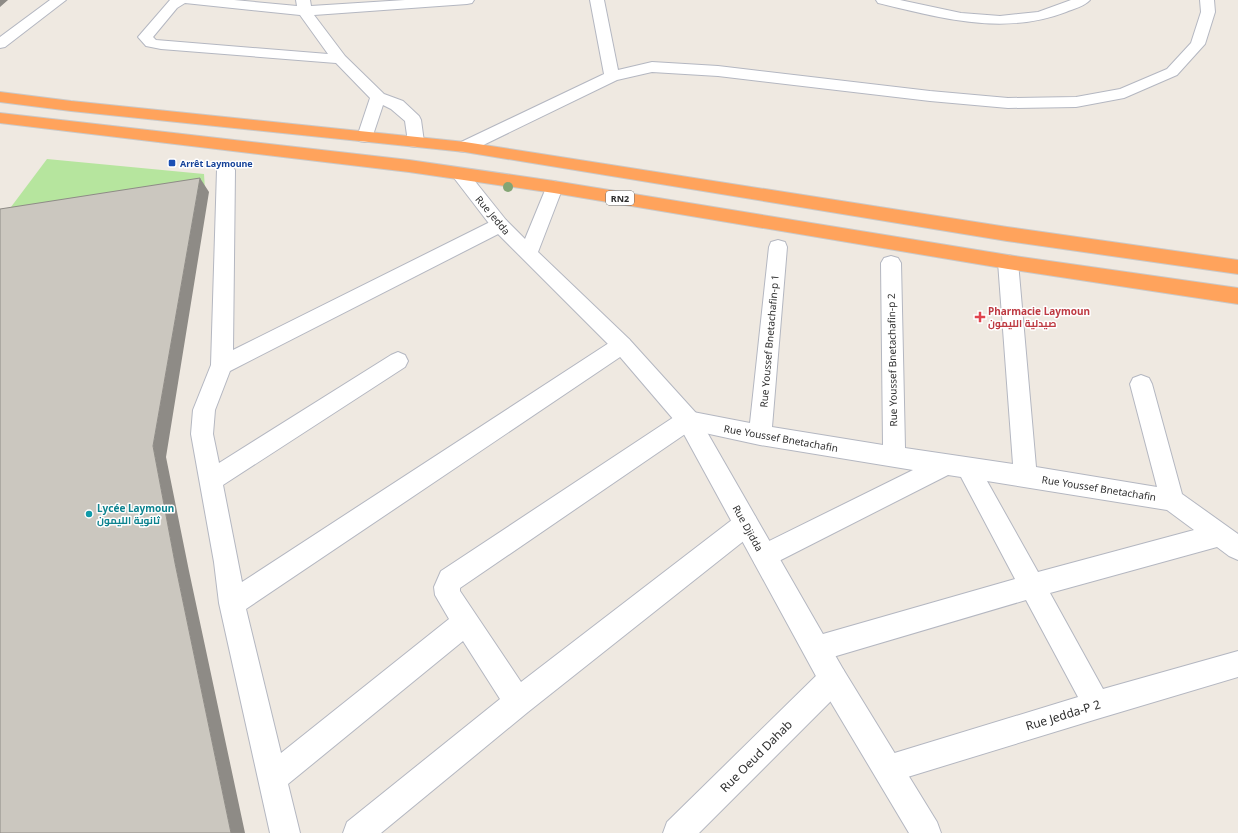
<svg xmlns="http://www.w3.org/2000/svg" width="1238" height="833" viewBox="0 0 1238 833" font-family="'Noto Sans',Cairo,sans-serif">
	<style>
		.green { fill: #b6e59e }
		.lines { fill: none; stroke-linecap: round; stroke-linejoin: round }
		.street-casing { stroke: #b4b7c1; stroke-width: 2 }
		.secondary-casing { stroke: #b4b7c1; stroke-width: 2 }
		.highway-casing { stroke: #c9c9c9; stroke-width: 2 }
		.street { fill: #fff; fill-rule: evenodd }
		.secondary { fill: #fff; fill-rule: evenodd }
		.highway { fill: #ffa35c; fill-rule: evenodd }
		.tree { fill: #84a574 }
		.shaded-wall { fill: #8e8b86 }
		.building { fill: #cbc7bf; stroke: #8e8b86 }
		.transit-dot { fill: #1a4fb4; stroke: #fff; stroke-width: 1.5 }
		.health-dot { fill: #e0444e; stroke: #fff; stroke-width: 1.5 }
		.culture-dot { fill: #0f9aa8; stroke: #fff; stroke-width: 1.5 }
		.labels { text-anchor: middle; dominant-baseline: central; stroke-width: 3; stroke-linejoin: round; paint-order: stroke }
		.far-transit-label { font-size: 9px; font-weight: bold; fill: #164399; stroke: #fff; text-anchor: start }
		.shield { fill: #fff; stroke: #6d6d6d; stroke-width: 1 }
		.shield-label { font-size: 9px; font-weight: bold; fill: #2e2e2e }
		.street-label { font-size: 10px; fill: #2e2e2e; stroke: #fff }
		.health-label { font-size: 10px; font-weight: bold; fill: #be3a42; stroke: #fff; text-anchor: start }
		.culture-label { font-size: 10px; font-weight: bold; fill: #0d838f; stroke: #fff; text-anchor: start }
		.near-street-label { font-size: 12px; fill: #2e2e2e; stroke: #fff }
	</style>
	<rect width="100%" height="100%" fill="#efe9e1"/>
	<path class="green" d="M47,159L204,174L205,190L2,219Z"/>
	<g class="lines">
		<g class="street-casing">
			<path id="street" d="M170,0H234L297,6L296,0H310L311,6L405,0H474L472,3L467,4L314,15L345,56L384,94L403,101L419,116L421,120L424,142L422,146L416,147L410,146L408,142L405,121L391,109L383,105L371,141L365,142L359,141L357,137L370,98L336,63L161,49L146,46L138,37ZM185,3L300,15L328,54L156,40L153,37L177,8Z
				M590,0H604L618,70L652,62L718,66L930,91L1008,98L1076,97L1120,89L1167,69L1191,43L1201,12L1200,0H1214L1215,12L1205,44L1177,75L1124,98L1076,107L1008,108L930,101L718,76L652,72L617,80L471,151L465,152L459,151L457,147L459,143L604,74Z
				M876,0H900L961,13L1000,16L1038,12L1071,0H1090C1085,6 1073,9 1066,12C1003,36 941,18 878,3Z
				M226,164L232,166L235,170L233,350L494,220L500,218L506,220L509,225L506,230L230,371L215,410L213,434L219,463L391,355L398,352L405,355L408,361L405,367L223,485L242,582L615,339L622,337L629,339L632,345L629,351L246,609L281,753L449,619L435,595L434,587L441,571L680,413L688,411L750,423L769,247L771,242L778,240L785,242L787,247L772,427L883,445L881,263L884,258L891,256L898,258L901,263L905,448L1013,464L998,262L1001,257L1008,255L1015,257L1018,262L1036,467L1157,487L1130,384L1133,378L1141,375L1149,378L1152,384L1182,494L1238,534V560L1229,556L1217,547L1050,593L1103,689L1238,651V677L1097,719L888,783L878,779L874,769L878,759L888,755L1078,697L1026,600L816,662L807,658L803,649L807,640L816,636L1015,579L961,477L948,475L773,564L764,568L755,564L752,556L755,548L913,470L760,445L691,430L460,588V591L521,682L737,516L746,513L755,516L758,524L755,532L528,712L381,833H343L347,822L500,699L463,641L288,784L300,833H270L219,603L214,562L191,434L193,410L211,365L217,170L220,166ZM987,481L1167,510L1194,530L1038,572Z
				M833,665L843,669L847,679L843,689L699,833H663L667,822L823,669Z"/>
		</g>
		<g class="secondary-casing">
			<path id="secondary" d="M50,0H66L5,47L0,48V37Z
				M460,168L466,170L506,220L525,239L548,183L554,181L560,183L563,187L538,252L629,339L696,413L843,669L937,822L941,833H909L823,689L680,427L615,351L494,230L451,174L454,170Z"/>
		</g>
		<g class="highway-casing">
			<path id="highway" d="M0,92L71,101L465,142L1007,227L1238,260V274L1007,241L465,152L71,111L0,102Z
				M0,113L409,160L554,181L1008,255L1238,288V304L1008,269L554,193L409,172L0,123Z"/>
		</g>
		<use href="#street" class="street"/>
		<use href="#secondary" class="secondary"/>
		<use href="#highway" class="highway"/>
	</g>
	<circle class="tree" cx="508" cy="187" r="5"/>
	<path class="shaded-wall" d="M0,0H8L0,7Z
		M200,178L209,192L166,457L189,571L245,833H231L175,563L153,446Z"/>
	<path class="building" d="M200,178L153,446L175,563L231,833H0V209Z"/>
	<rect class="transit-dot" x="168" y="159" width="8" height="8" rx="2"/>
	<path class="health-dot" d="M978 311h4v4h4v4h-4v4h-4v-4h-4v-4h4z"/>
	<circle class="culture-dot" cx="89" cy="514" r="4"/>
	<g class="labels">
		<g class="far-transit-label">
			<text x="180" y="163">Arrêt Laymoune</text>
		</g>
		<rect class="shield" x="606" y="191" width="28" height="14" rx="3"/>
		<g class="shield-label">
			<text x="620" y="198">RN2</text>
		</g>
		<g class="street-label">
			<text transform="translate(493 215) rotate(50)">Rue Jedda</text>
			<text transform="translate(769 341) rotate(-85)">Rue Youssef Bnetachafin-p 1</text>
			<text transform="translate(892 360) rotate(-91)">Rue Youssef Bnetachafin-p 2</text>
			<text transform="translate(781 438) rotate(10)">Rue Youssef Bnetachafin</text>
			<text transform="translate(1099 488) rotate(9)">Rue Youssef Bnetachafin</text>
			<text transform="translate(748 528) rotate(61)">Rue Djidda</text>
		</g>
		<g class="health-label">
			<text x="988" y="311">Pharmacie Laymoun<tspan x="988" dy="12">صيدلية الليمون</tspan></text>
		</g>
		<g class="culture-label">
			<text x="97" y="508">Lycée Laymoun<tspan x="97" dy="12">ثانوية الليمون</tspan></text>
		</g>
		<g class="near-street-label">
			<text transform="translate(1063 715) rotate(-17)">Rue Jedda-P 2</text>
			<text transform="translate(756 756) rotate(-45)">Rue Oeud Dahab</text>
		</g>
	</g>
</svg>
